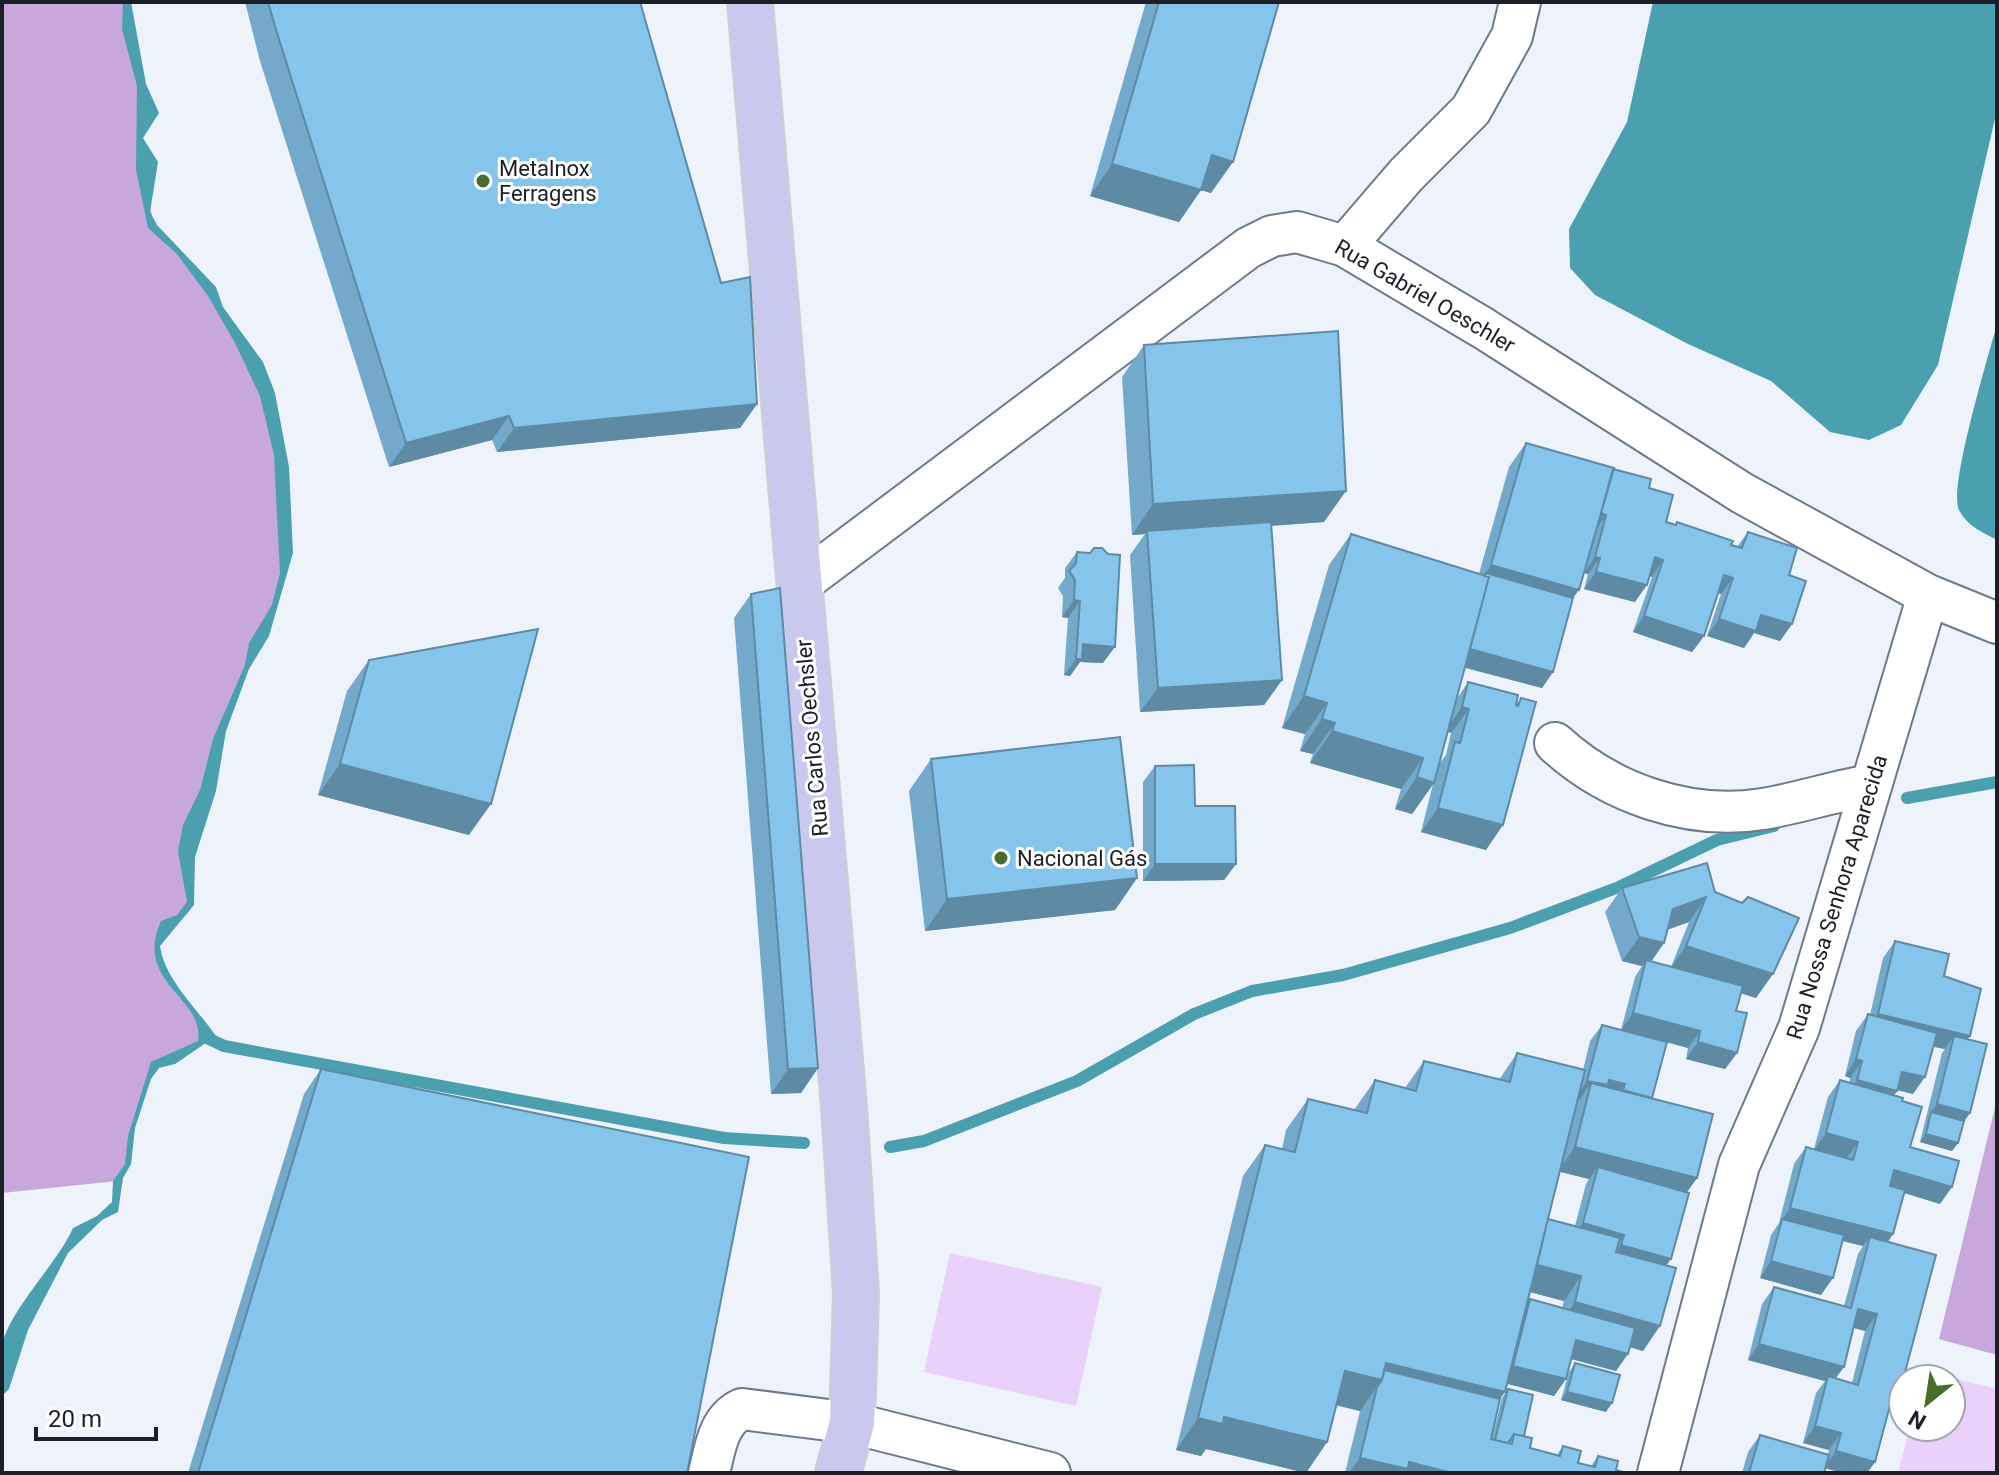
<svg xmlns="http://www.w3.org/2000/svg" width="1999" height="1475" viewBox="0 0 1999 1475" font-family="Roboto,sans-serif">
	<style>
		.green { fill: #ead1fc }
		.forest { fill: #c8a7dd }
		.water { fill: #4ba0af }
		.lines { fill: none; stroke-linecap: round; stroke-linejoin: round }
		.stream { stroke: #4ba0af; stroke-width: 12 }
		.minor-casing { stroke: #6d798d; stroke-width: 44 }
		.major-casing { stroke: #cdced0; stroke-width: 48 }
		.minor { stroke: #fff; stroke-width: 40 }
		.major { stroke: #cac8ee; stroke-width: 44 }
		.wall { fill: #73a9ca; fill-rule: evenodd }
		.shaded-wall { fill: #5e8aa4 }
		.building { fill: #86c5eb; stroke: #5e8aa4; stroke-width: 2 }
		.poi-dot { fill: #476e2a; stroke: #fff; stroke-width: 3 }
		.labels { text-anchor: middle; dominant-baseline: central; stroke-width: 6; stroke-linejoin: round; paint-order: stroke }
		.poi-label { font-size: 22px; fill: #1b2028; stroke: #fff; text-anchor: start }
		.street-label { font-size: 22px; fill: #1b2028; stroke: #fff }
	</style>
	<rect width="100%" height="100%" fill="#edf2fb"/>
	<path class="green" d="M950,1253L1102,1287L1076,1406L924,1372Z
		M1924,1371L1997,1389V1473H1898L1910,1427H1951V1379H1922Z"/>
	<path class="forest" d="M2,2H127L143,103L140,153L154,226L206,281L267,391L286,569L275,605L223,726L193,832L188,913L162,935L158,952L165,976L189,1005L205,1037L183,1055L154,1066L129,1141L128,1164L117,1181L2,1193Z
		M1997,1099V1355L1939,1339Z"/>
	<path class="water" d="M123,2H131L146,84L159,113L143,138L158,162L150,212L157,225L216,287L223,307L263,362L275,393L289,467L293,553L269,636L249,669L226,731L216,791L195,857L194,905L160,946C165,980 196,1007 216,1036L175,1064L159,1068L151,1079L135,1128L131,1164L123,1178L118,1212L102,1220L68,1253L28,1330L9,1389L2,1396C2,1380 0,1361 2,1345C10,1309 57,1264 73,1228L97,1216L112,1202L113,1181L125,1164L128,1136L151,1062L198,1041C205,997 133,983 161,921L177,915L187,902L178,851L183,825L200,790L213,739L245,665L249,643L272,605L280,573L274,455L260,396L235,343L208,296L177,254L148,228L136,170L137,86L122,29Z
		M1653,2H1997V110L1938,365L1901,425L1869,440L1830,432L1771,381L1688,344L1595,295L1570,268L1569,229L1627,122Z
		M1997,324V540C1982,532 1967,526 1959,510C1948,489 1989,354 1997,324Z"/>
	<g class="lines">
		<path class="stream" d="M1907,798L1997,782
			M205,1037L224,1046L724,1138L804,1143
			M890,1147L924,1141L1077,1081L1194,1014L1252,991L1343,975L1510,928L1619,887L1717,840L1774,826"/>
		<g class="minor-casing">
			<path id="minor" d="M1345,246L1406,175L1471,110L1512,36L1520,2
				M800,584L1248,248L1272,236L1297,232L1345,246L1483,328L1742,493L1928,595L1997,623
				M1555,743C1609,793 1689,821 1763,809C1799,803 1835,791 1871,785
				M709,1473C715,1449 718,1420 742,1409L852,1423L1050,1473
				M1658,1473L1739,1165L1799,1028L1928,595"/>
		</g>
		<g class="major-casing">
			<path id="major" d="M750,2L844,1107L856,1294L852,1423L838,1473"/>
		</g>
		<use href="#minor" class="minor"/>
		<use href="#major" class="major"/>
	</g>
	<path class="wall" d="M245,2H640L757,404L740,428L497,452L492,440L389,467L260,61Z
		M1146,2H1279L1211,193L1201,190L1179,222L1090,196Z
		M1144,345L1324,522L1271,526L1282,680L1264,705L1140,712L1130,555L1145,534L1132,535L1122,377Z
		M1526,443L1613,469L1649,488L1666,522L1675,525L1677,522L1737,547L1748,532L1789,575L1792,624L1780,641L1754,633L1744,648L1707,636L1721,594L1718,593L1704,636L1692,652L1633,632L1652,577L1649,576L1635,602L1584,589L1588,574L1584,573L1573,598L1553,672L1542,688L1465,668L1456,700L1468,682L1516,705L1521,698L1486,850L1421,832L1433,784L1412,814L1395,809L1401,789L1310,763L1313,754L1300,751L1305,734L1282,728L1329,565L1351,534L1479,574L1509,467ZM1448,732L1451,733L1446,755L1439,764Z
		M1077,552L1103,663L1080,662L1070,676L1064,675L1068,618L1062,617L1063,596L1058,588L1065,578V568Z
		M751,594L818,1068L801,1093L771,1094L734,618Z
		M369,660L469,835L318,795L347,691Z
		M931,759L1137,878L1115,910L925,931L909,791Z
		M1155,766L1195,806L1236,864L1224,880L1143,881V782Z
		M1622,888L1715,892L1756,998L1741,993L1736,1011L1737,1053L1725,1069L1686,1059L1688,1048L1667,1042L1652,1098L1697,1178L1687,1192L1643,1351L1630,1347L1616,1371L1571,1359L1566,1379L1554,1396L1507,1384L1500,1399L1492,1439L1502,1398L1508,1389L1524,1436L1530,1448L1557,1455L1563,1446L1578,1463L1591,1466L1598,1456L1616,1470L1627,1473H1345L1360,1411L1336,1405L1327,1442L1306,1473L1206,1449L1201,1456L1176,1450L1243,1176L1265,1145L1282,1149L1286,1130L1308,1099L1354,1110L1375,1080L1405,1088L1424,1061L1499,1080L1517,1053L1583,1070L1590,1041L1602,1025L1621,1030L1635,977L1642,966L1622,961L1605,912ZM1689,922L1671,967L1651,962L1664,943L1668,929ZM1560,1172L1589,1179L1586,1184L1575,1226L1548,1219ZM1530,1292L1564,1301L1562,1308L1530,1299L1528,1302Z
		M1895,941L1944,976L1968,1039L1970,1113L1964,1121L1958,1143L1952,1151L1920,1142L1942,1053L1945,1049L1933,1047L1913,1094L1897,1090L1894,1095L1902,1101L1910,1147L1940,1204L1904,1193L1888,1242V1412L1875,1462L1867,1473H1843L1825,1468L1824,1473H1742L1748,1452L1760,1435L1828,1454L1829,1450L1803,1443L1816,1393L1825,1381L1748,1360L1762,1304L1774,1287L1844,1306L1858,1254L1863,1246L1842,1241L1821,1295L1760,1278L1771,1235L1779,1223L1794,1164L1806,1147L1814,1149L1828,1097L1840,1080L1849,1083L1850,1078L1845,1076L1856,1031L1868,1014L1870,1015L1883,958ZM1854,1328L1865,1331L1852,1383L1836,1379Z
		M321,1069L687,1473H188L304,1094Z
		M1575,1363L1606,1412L1561,1400L1569,1372Z"/>
	<path class="shaded-wall" d="M1212,155L1233,162L1211,193L1201,190L1179,222L1090,196L1112,164Z
		M757,404L740,428L497,452L514,428Z
		M509,416L492,440L389,467L406,443Z
		M1346,491L1324,522L1148,534L1147,531L1145,534L1132,535L1153,504Z
		M1598,512L1606,515L1595,531Z
		M1595,557L1600,558L1588,574L1584,573Z
		M1655,557L1663,560L1652,577L1643,574Z
		M1491,565L1579,590L1561,614L1486,573Z
		M1596,572L1647,585L1635,602L1584,589Z
		M1724,575L1733,578L1721,594L1712,592Z
		M1074,600L1080,601L1068,618L1062,617Z
		M1761,615L1792,624L1780,641L1754,633L1744,648L1707,636L1719,619Z
		M1644,616L1704,636L1692,652L1633,632Z
		M1083,644L1115,647L1103,663L1080,662L1070,676L1064,675L1076,659Z
		M1464,648L1553,672L1542,688L1452,664Z
		M1282,680L1264,705L1140,712L1158,688Z
		M1304,696L1327,703L1305,734L1282,728Z
		M1462,707L1469,709L1451,733L1445,731Z
		M1322,719L1335,723L1313,754L1300,751Z
		M1332,731L1423,758L1401,789L1310,763Z
		M340,764L491,804L469,835L318,795Z
		M1417,777L1434,783L1412,814L1395,809Z
		M1438,808L1503,825L1486,850L1421,832Z
		M1155,864H1236L1224,880L1143,881Z
		M1137,878L1115,910L925,931L947,899Z
		M1706,897L1689,922L1656,934L1673,909Z
		M1639,937L1664,943L1647,967L1646,960L1642,966L1622,961Z
		M1686,946L1773,974L1756,998L1669,970Z
		M1633,1013L1700,1031L1688,1048L1621,1030Z
		M1878,1014L1970,1036L1958,1053L1954,1036L1945,1049L1866,1031Z
		M1698,1042L1737,1053L1725,1069L1686,1059Z
		M1856,1059L1862,1061L1850,1078L1845,1076Z
		M818,1068L801,1093L771,1094L788,1069Z
		M1902,1072L1925,1077L1913,1094L1890,1088Z
		M1609,1080L1625,1084L1613,1101L1591,1083L1580,1099L1576,1097L1587,1081Z
		M1857,1080L1897,1091L1885,1108L1845,1097Z
		M1937,1104L1970,1113L1958,1130L1931,1112Z
		M1826,1133L1858,1142L1846,1159L1814,1150Z
		M1926,1134L1958,1143L1952,1151L1920,1142Z
		M1575,1147L1697,1178L1679,1203L1598,1167L1589,1179L1558,1171Z
		M1894,1170L1952,1187L1940,1204L1883,1186Z
		M1790,1208L1893,1234L1882,1251L1870,1237L1863,1246L1781,1225L1782,1220Z
		M1583,1223L1624,1235L1613,1252L1571,1240Z
		M1621,1245L1671,1259L1659,1276L1610,1261Z
		M1771,1261L1833,1278L1821,1295L1760,1278Z
		M1536,1264L1581,1276L1564,1301L1518,1289Z
		M1575,1302L1660,1326L1643,1351L1558,1326Z
		M1858,1309L1877,1314L1865,1331L1847,1326Z
		M1576,1340L1628,1354L1616,1371L1564,1357Z
		M1759,1344L1844,1367L1832,1383L1828,1376L1825,1381L1748,1360Z
		M1386,1363L1505,1392L1483,1424L1377,1387L1360,1411L1323,1402L1345,1371Z
		M1513,1366L1566,1379L1554,1396L1501,1382Z
		M1567,1392L1612,1403L1606,1412L1561,1400Z
		M1893,1394L1899,1395L1888,1412Z
		M1224,1417L1327,1442L1306,1473L1206,1449L1201,1456L1176,1450L1198,1418Z
		M1815,1426L1841,1433L1829,1450L1803,1443Z
		M1836,1451L1875,1462L1867,1473H1843L1824,1468Z
		M1360,1458L1409,1462L1452,1473H1349Z"/>
	<path class="building" d="M268,2H640L721,283L750,277L757,404L514,428L509,416L406,443L278,36Z
		M1159,2H1279L1233,162L1212,155L1201,190L1112,164Z
		M1338,331L1346,491L1153,504L1144,345Z
		M1526,443L1614,468L1579,590L1491,565Z
		M1613,469L1651,479L1649,488L1673,495L1666,522L1676,525L1677,522L1733,541L1731,545L1742,548L1748,532L1797,548L1789,575L1806,581L1792,624L1761,615L1756,631L1719,619L1733,578L1724,575L1704,636L1644,616L1663,560L1655,557L1647,585L1596,572L1600,558L1595,557L1606,515L1601,513Z
		M1271,522L1282,680L1158,688L1147,531Z
		M1351,534L1489,577L1434,783L1417,777L1423,758L1332,731L1335,723L1322,719L1327,703L1304,696Z
		M1094,548H1102L1108,554L1120,555L1115,647L1083,644L1082,659H1076L1080,601L1074,600L1075,580L1069,571L1076,563L1077,552L1090,553Z
		M1486,573L1573,598L1553,672L1470,649L1489,577L1485,576Z
		M780,588L818,1068L788,1069L751,594Z
		M538,629L491,804L340,764L369,660Z
		M1468,682L1518,695L1516,705L1518,706L1521,698L1536,702L1503,825L1438,808L1455,742L1460,743L1469,709L1462,707Z
		M1120,737L1137,878L947,899L931,759Z
		M1194,765L1195,806H1235L1236,864H1155V766Z
		M1707,863L1715,892L1742,903L1748,897L1799,918L1773,974L1686,946L1706,897L1673,909L1664,943L1639,937L1622,888Z
		M1895,941L1949,954L1944,976L1981,989L1970,1036L1878,1014Z
		M1646,960L1743,986L1736,1011L1747,1013L1737,1053L1698,1042L1700,1031L1633,1013Z
		M1868,1014L1937,1033L1925,1077L1902,1072L1897,1091L1857,1080L1862,1061L1856,1059Z
		M1602,1025L1667,1042L1652,1098L1623,1090L1625,1084L1609,1080L1608,1085L1587,1081Z
		M1954,1036L1987,1044L1970,1113L1937,1104Z
		M1517,1053L1585,1070L1505,1392L1386,1363L1382,1380L1345,1371L1327,1442L1224,1417L1223,1424L1198,1418L1265,1145L1295,1152L1308,1099L1367,1113L1375,1080L1416,1091L1424,1061L1510,1082Z
		M321,1069L749,1157L687,1473H198Z
		M1840,1080L1903,1098L1902,1101L1922,1107L1910,1147L1959,1161L1952,1187L1894,1170L1890,1186L1905,1190L1893,1234L1790,1208L1806,1147L1853,1160L1858,1142L1826,1133Z
		M1591,1083L1713,1114L1697,1178L1575,1147Z
		M1931,1112L1964,1121L1958,1143L1926,1134Z
		M1598,1167L1689,1193L1671,1259L1621,1245L1624,1235L1583,1223Z
		M1548,1219L1620,1238L1616,1252L1676,1268L1660,1326L1575,1302L1581,1276L1537,1265Z
		M1782,1219L1844,1235L1833,1278L1771,1261Z
		M1870,1237L1936,1255L1899,1395L1893,1394L1875,1462L1836,1451L1841,1433L1815,1426L1828,1376L1858,1385L1877,1314L1858,1309L1844,1367L1759,1344L1774,1287L1851,1308Z
		M1530,1299L1635,1328L1628,1354L1576,1340L1566,1379L1513,1366Z
		M1575,1363L1620,1375L1612,1403L1567,1392Z
		M1384,1370L1500,1399L1491,1439L1512,1444L1514,1434L1532,1438L1530,1448L1560,1456L1563,1446L1581,1451L1578,1463L1595,1467L1598,1456L1618,1461L1616,1470L1627,1473H1452L1409,1462L1408,1469L1360,1458L1377,1387L1382,1380Z
		M1508,1389L1533,1395L1524,1436L1514,1434L1508,1443L1495,1440Z
		M1760,1435L1829,1455L1824,1473H1749Z"/>
	<g class="poi-dot">
		<circle cx="483" cy="181" r="8"/>
		<circle cx="1001" cy="858" r="8"/>
	</g>
	<g class="labels">
		<g class="poi-label">
			<text x="499" y="168">Metalnox<tspan x="499" dy="25">Ferragens</tspan></text>
			<text x="1017" y="858">Nacional Gás</text>
		</g>
		<g class="street-label">
			<text transform="translate(1425 296) rotate(30)">Rua Gabriel Oeschler</text>
			<text transform="translate(812 738) rotate(-95)">Rua Carlos Oechsler</text>
			<text transform="translate(1837 897) rotate(-73)">Rua Nossa Senhora Aparecida</text>
		</g>
	</g>
	<rect width="1999" height="1475" fill="none" stroke="#1b2028" stroke-width="8"/>
	<g transform="translate(1927 1403) rotate(210)"><circle r="38" fill="#ffffff" stroke="#a4a6a9" stroke-width="2"/>
	<path d="M0-6L14 30L0 20L-14 30Z" fill="#476e2a"/>
	<text y="-12" font-size="22" font-weight="bold" text-anchor="middle" fill="#1b2028">N</text>
	</g>
	<path d="M36 1427v12h120v-12" fill="none" stroke="#1b2028" stroke-width="4"/>
	<text x="48" y="1427" font-size="24" fill="#1b2028" stroke="#ffffff" stroke-width="6" paint-order="stroke">20 m</text>
</svg>
